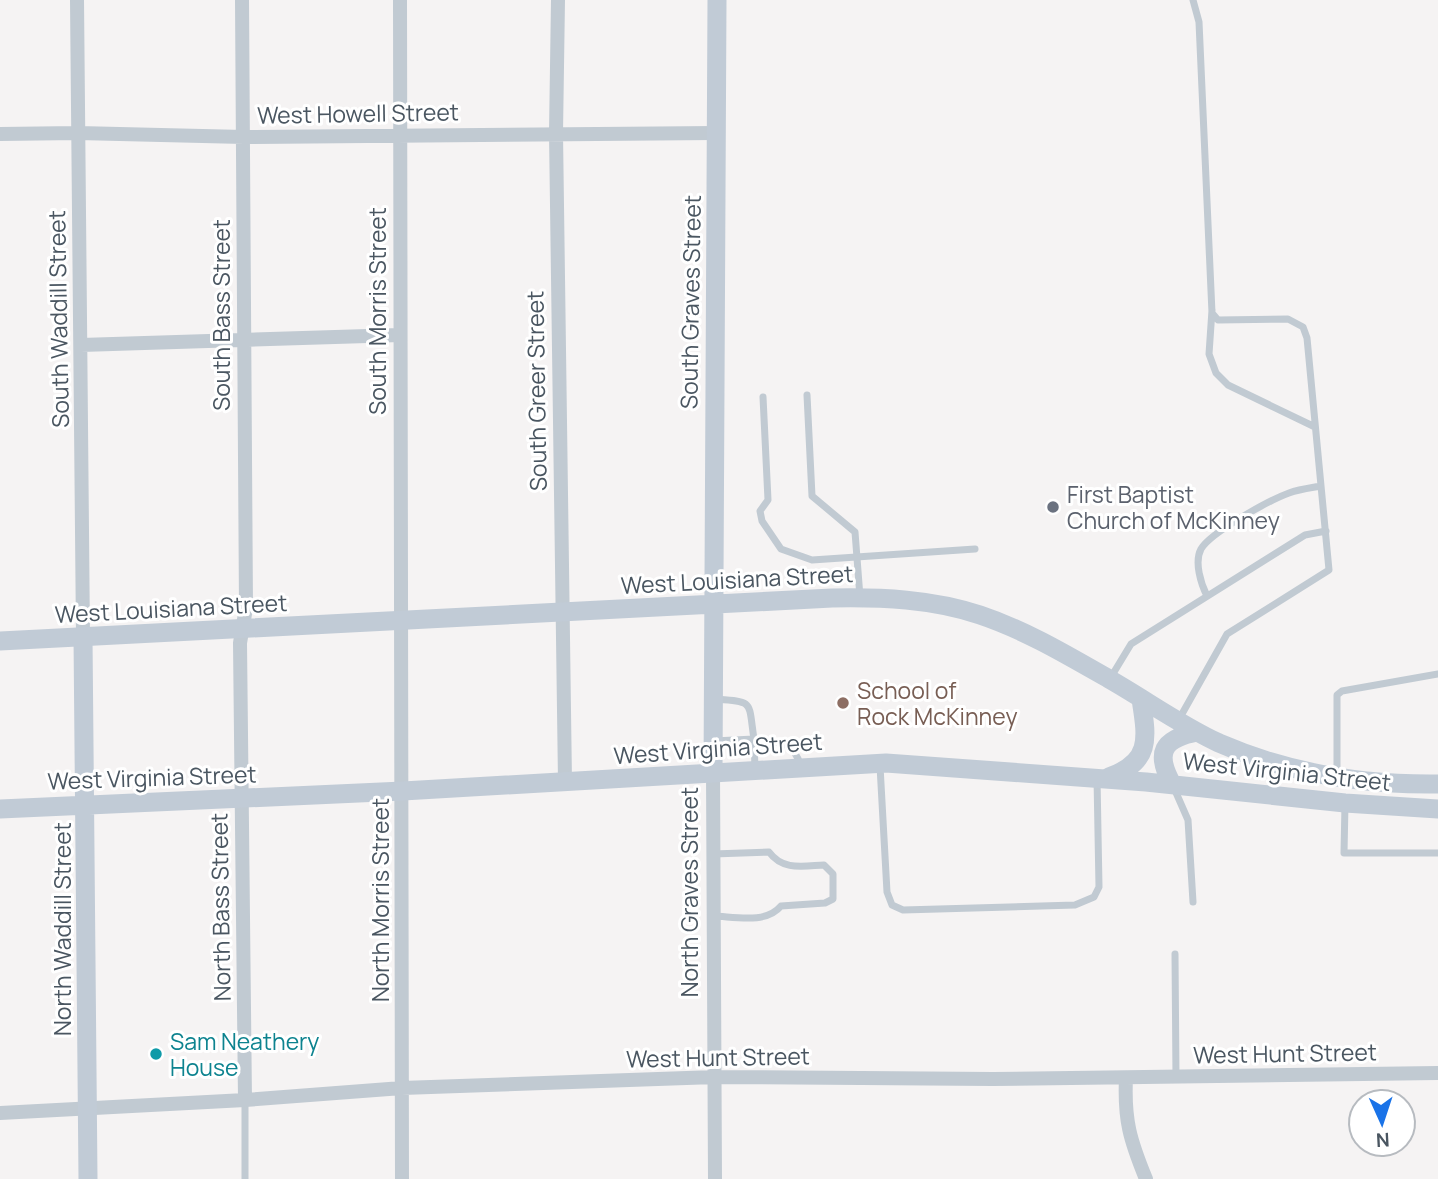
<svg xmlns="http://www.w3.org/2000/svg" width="1438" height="1179" viewBox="0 0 1438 1179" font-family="Manrope,sans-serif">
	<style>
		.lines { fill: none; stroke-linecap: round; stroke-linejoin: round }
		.lane { stroke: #c1cad2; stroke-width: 7 }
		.street { stroke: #c1cad2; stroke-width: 14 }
		.secondary { stroke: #c1cbd6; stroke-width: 19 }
		.worship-dot { fill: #6b7280; stroke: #fff; stroke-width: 2.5 }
		.education-dot { fill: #8d6e63; stroke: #fff; stroke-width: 2.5 }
		.culture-dot { fill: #0f9aa8; stroke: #fff; stroke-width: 2.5 }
		.labels { text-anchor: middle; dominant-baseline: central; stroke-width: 6; stroke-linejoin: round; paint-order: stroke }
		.street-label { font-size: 23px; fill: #4a5661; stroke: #fff }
		.worship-label { font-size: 23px; fill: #5b616d; stroke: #fff; text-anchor: start }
		.education-label { font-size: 23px; fill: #785e54; stroke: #fff; text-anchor: start }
		.culture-label { font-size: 23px; fill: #0d838f; stroke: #fff; text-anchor: start }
	</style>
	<rect width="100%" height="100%" fill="#f5f3f3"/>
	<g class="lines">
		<path class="lane" d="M1212,310L1209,354L1216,373L1228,385L1315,427
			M807,395L812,496L855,532L860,597
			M763,397L768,500L760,511L762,521L781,549L812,560L975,549
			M1207,596C1201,584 1194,562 1201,549C1211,532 1270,500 1289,493C1300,489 1310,488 1321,486
			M1111,677L1131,644L1305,535L1326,531
			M1178,721L1227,634L1329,570L1307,338L1303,327L1288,319L1218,320L1212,313L1199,22L1193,0
			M714,741L754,739C748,700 755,702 714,699
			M880,766L887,892L892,905L903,910L1075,905L1094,897L1099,887L1097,778
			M755,769L754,739C780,744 791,738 801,766
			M1337,776V695L1342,691L1438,674
			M1174,788L1188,820L1193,902
			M1345,804L1344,853H1438
			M713,854L769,852C783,871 803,866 824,865L833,874V899L825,903L781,906C766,924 736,917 714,916
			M1175,954L1176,1077
			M245,1179V1100"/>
		<path class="street" d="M77,0L83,637
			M242,0L246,608L240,643L245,1100
			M400,0L402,1179
			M558,0L556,133L565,782
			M0,134L78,133L244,137L716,133
			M81,345L400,335
			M713,772L715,1179
			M1126,1078C1124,1120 1130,1140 1146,1179
			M0,1113L245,1100L402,1088L715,1077L993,1079L1438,1073"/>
		<path class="secondary" d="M83,637L88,1179
			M0,641L832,598C881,597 932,599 980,615C1025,630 1067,655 1109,679C1146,700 1180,725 1219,743C1288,773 1364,785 1438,784
			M713,772L717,0
			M1109,777C1152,762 1147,738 1141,699
			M1172,784C1155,753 1162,739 1197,732
			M0,809L403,791L886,763L1146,782L1345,803L1438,809"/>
	</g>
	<circle class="worship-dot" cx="1053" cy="507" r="7"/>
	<circle class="education-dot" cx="843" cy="703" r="7"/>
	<circle class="culture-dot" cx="156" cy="1054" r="7"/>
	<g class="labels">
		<g class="street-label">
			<text transform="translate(358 113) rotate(-1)">West Howell Street</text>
			<text transform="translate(690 302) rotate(-89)">South Graves Street</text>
			<text transform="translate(377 311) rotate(-90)">South Morris Street</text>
			<text transform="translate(221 315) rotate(-90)">South Bass Street</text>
			<text transform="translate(58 319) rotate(-91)">South Waddill Street</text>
			<text transform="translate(536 391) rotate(-91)">South Greer Street</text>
			<text transform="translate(737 579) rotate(-3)">West Louisiana Street</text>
			<text transform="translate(171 608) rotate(-3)">West Louisiana Street</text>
			<text transform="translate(718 748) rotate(-4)">West Virginia Street</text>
			<text transform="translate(1287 771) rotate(6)">West Virginia Street</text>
			<text transform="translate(152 777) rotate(-2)">West Virginia Street</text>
			<text transform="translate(689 892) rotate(-90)">North Graves Street</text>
			<text transform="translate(380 900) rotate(-90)">North Morris Street</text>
			<text transform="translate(220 907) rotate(-91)">North Bass Street</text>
			<text transform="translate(62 929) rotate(-90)">North Waddill Street</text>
			<text transform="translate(1285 1053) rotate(-1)">West Hunt Street</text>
			<text transform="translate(718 1057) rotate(-1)">West Hunt Street</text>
		</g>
		<g class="worship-label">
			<text x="1067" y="494">First Baptist<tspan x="1067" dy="26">Church of McKinney</tspan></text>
		</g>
		<g class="education-label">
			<text x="857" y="690">School of<tspan x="857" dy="26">Rock McKinney</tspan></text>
		</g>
		<g class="culture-label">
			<text x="170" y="1041">Sam Neathery<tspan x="170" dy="26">House</tspan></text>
		</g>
	</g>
	<g transform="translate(1382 1123) rotate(177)"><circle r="33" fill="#ffffff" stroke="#b7bbc0" stroke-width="2"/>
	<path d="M0-5L12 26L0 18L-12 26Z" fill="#1a73e8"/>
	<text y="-10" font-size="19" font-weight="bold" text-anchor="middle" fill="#4a5661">N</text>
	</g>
</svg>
